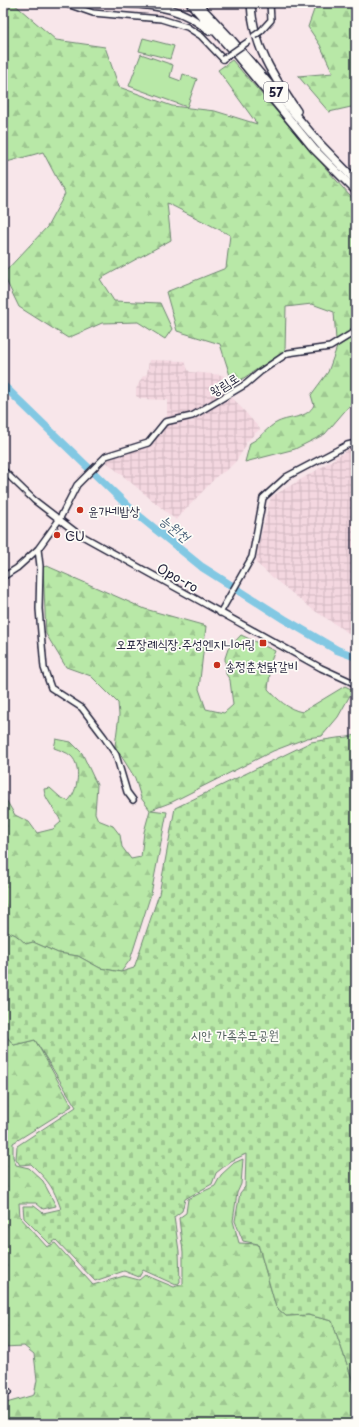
<svg xmlns="http://www.w3.org/2000/svg" width="359" height="1427" viewBox="0 0 359 1427" font-family="'Playpen Sans','Poor Story',sans-serif">
	<style>
		.industrial { fill: url(#industrial-grid) }
		.forest { fill: url(#forest-firs); stroke: #6d8571 }
		.cemetery { fill: url(#cemetery-stones); stroke: #6d8571 }
		.pitch { fill: #b8e8a7; stroke: #6d8571 }
		.lines { fill: none; stroke-linecap: round; stroke-linejoin: round }
		.river { stroke: #82c8e3; stroke-width: 8 }
		.minor-casing { stroke: #22223b; stroke-width: 8 }
		.highway-casing { stroke: #22223b; stroke-width: 10 }
		.minor { stroke: #fdfcf7; stroke-width: 5 }
		.highway { stroke: #fdfcf7; stroke-width: 7 }
		.minor-bridge-casing { stroke: #22223b; stroke-width: 8; stroke-linecap: butt }
		.minor-bridge { stroke: #fdfcf7; stroke-width: 5 }
		.poi-dot { fill: #c8321e; stroke: #fdfcf7; stroke-width: 1.5 }
		.labels { text-anchor: middle; dominant-baseline: central; stroke-width: 3.5; stroke-linejoin: round; paint-order: stroke }
		.shield { fill: #fdfcf7; stroke: #646373; stroke-width: 1 }
		.shield-label { font-size: 12px; font-weight: bold; fill: #22223b }
		.street-label { font-size: 13px; fill: #22223b; stroke: #fdfcf7 }
		.poi-label { font-size: 13px; fill: #22223b; stroke: #fdfcf7; text-anchor: start }
		.park-label { font-size: 13px; fill: #4f5d5b; stroke: #fdfcf7 }
		.water-label { font-size: 14px; font-style: italic; fill: #445c76; stroke: #fdfcf7 }
	</style>
	<defs>
		<pattern id="industrial-grid" width="8" height="8" patternUnits="userSpaceOnUse"><rect width="8" height="8" fill="#f4d7e0"/><path d="M0 4h8M4 0v8" fill="none" stroke="#d1b8c1"/></pattern>
		<pattern id="forest-firs" width="22" height="20" patternUnits="userSpaceOnUse"><rect width="22" height="20" fill="#b8e8a7"/><path d="M5 1l3.5 6h-7zM16 11l3.5 6h-7z" fill="#9ec791"/></pattern>
		<pattern id="cemetery-stones" width="16" height="16" patternUnits="userSpaceOnUse"><rect width="16" height="16" fill="#b8e8a7"/><path d="M2 7V4a2 2 0 0 1 4 0v3zM10 15v-3a2 2 0 0 1 4 0v3z" fill="#9ec791"/></pattern>
	</defs>
	<rect width="100%" height="100%" fill="#f8e6ea"/>
	<filter id="ink" filterUnits="userSpaceOnUse"><feTurbulence type="fractalNoise" baseFrequency=".025" numOctaves="2"/><feDisplacementMap in="SourceGraphic" scale="8" xChannelSelector="R" yChannelSelector="G"/><feConvolveMatrix kernelMatrix="1 2 1 2 8 2 1 2 1" color-interpolation-filters="sRGB"/></filter>
	<g filter="url(#ink)">
		<path class="industrial" d="M149,360L185,361L188,370L190,372L223,375L226,381V392L192,414L167,420V400L141,399L136,396V389L142,377L147,374Z
			M231,396L260,429L246,442V446L236,461L227,470L218,475L176,520L105,461L149,445L164,426L186,419L193,423L192,421Z
			M352,447L356,448V638L312,609L278,582L256,563L259,543L271,497L317,470Z"/>
		<path class="forest" d="M3,3H13L56,40L105,47L119,87L172,106L215,111L257,124L218,70L232,60L356,203V328L336,340L334,312L312,304L286,307L285,351L233,385L220,344L177,331L166,292L226,268L230,235L167,203L171,240L100,279L114,301L160,303L172,329L165,339L138,322L102,323L68,338L19,307L3,274L47,227L65,194L43,152L3,163Z
			M315,3H356V114L351,107L329,112L298,76L333,73L320,45L308,27L316,4Z
			M356,335V398L325,434L295,449L245,462L250,443C261,438 267,427 278,422C291,416 307,419 314,405L311,395L328,372L337,347Z
			M47,566L145,609L206,626L199,689L206,709L224,713L233,705L230,680L226,674L225,658L228,649L241,635L275,651L272,658L268,689C278,700 288,709 302,712L345,686L353,690L338,717L322,736L307,738L273,751L172,802L151,810L167,812L151,894L130,960L121,972L100,968L78,956L58,953L33,942L26,944C18,937 14,931 3,933V909L5,901L3,898V795L15,815L29,822L37,833L53,829L61,822C57,811 44,799 44,789L50,788L60,797L68,801C78,792 82,766 71,756C67,752 59,750 54,748L56,739L71,742L82,753L97,785L95,813L98,820L113,826L120,835L122,847L131,859L141,857L144,832L150,810L141,798L135,778L115,746L119,715L118,703L91,676L66,667L46,634L43,567Z
			M3,1032L14,1045L35,1040L72,1106L13,1143V1157L16,1165L29,1168L43,1181L56,1206L43,1209L36,1203H19L20,1217L47,1247L55,1243L93,1285L124,1276L139,1280L145,1275L174,1287L183,1284V1252L179,1218L186,1213L188,1199L215,1186L221,1175L234,1163L243,1159L241,1184L237,1193L233,1221L239,1243L258,1244L276,1307L286,1316L308,1315L332,1321L356,1390V1424H3V1404L34,1395L37,1380L34,1354L24,1346L3,1347Z"/>
		<path class="cemetery" d="M356,735V1390L332,1321L308,1315L286,1316L276,1307L258,1244L243,1241L235,1221L240,1193L245,1187L246,1154L231,1161L216,1173L212,1184L185,1199L182,1211L174,1217L179,1251L180,1282L176,1285L143,1270L139,1277L124,1271L95,1281L56,1240L50,1244L24,1218L23,1206H34L43,1213L61,1209C53,1186 48,1181 31,1164L20,1165L16,1159L17,1146L76,1107L35,1040L14,1045L3,1032V933C14,931 18,937 26,944L33,942L58,953L78,956L100,968L121,972L134,968L159,894L175,808L311,742L337,738L348,737Z"/>
		<path class="pitch" d="M143,38L174,46L170,59L139,51Z
			M141,54L173,65L170,77L181,81L183,74L197,79L187,107L129,86Z"/>
		<g class="lines">
			<path class="river" d="M3,385L133,511L202,567L284,619L337,650L356,657"/>
			<g class="minor-casing">
				<path id="minor" d="M64,3L93,13L161,19L187,27L201,36L223,59
					M261,31L271,20L270,3
					M3,470L34,500L77,533L321,668L356,684
					M38,549L40,566L39,609L44,668L51,688L82,708L104,737L116,755L127,792L133,800
					M3,577L17,568L38,549L59,520L77,485L106,456L148,443L165,422L192,416L246,384L260,372L288,353L330,347L356,331
					M220,613L252,557L263,498L286,477L347,445L356,443
					M3,1394L8,1392"/>
			</g>
			<g class="highway-casing">
				<path id="highway" d="M126,3C158,5 185,9 209,31
					M190,3L238,57L314,149L356,191
					M197,3L230,38L320,144L356,181
					M251,3C252,45 275,79 297,111"/>
			</g>
			<use href="#minor" class="minor"/>
			<use href="#highway" class="highway"/>
			<g class="minor-bridge-casing">
				<path id="minor-bridge" d="M254,36L261,31
					M223,59L249,41"/>
			</g>
			<use href="#minor-bridge" class="minor-bridge"/>
		</g>
	</g>
	<g class="poi-dot">
		<circle cx="80" cy="510" r="4"/>
		<circle cx="57" cy="535" r="4"/>
		<rect x="259" y="639" width="8" height="8" rx="2"/>
		<circle cx="217" cy="665" r="4"/>
	</g>
	<g class="labels">
		<rect class="shield" x="264" y="82" width="24" height="20" rx="3"/>
		<g class="shield-label">
			<text x="276" y="92">57</text>
		</g>
		<g class="street-label">
			<text transform="translate(224 384) rotate(-32)">왕림로</text>
			<text transform="translate(178 577) rotate(29)">Opo-ro</text>
		</g>
		<g class="poi-label">
			<text x="88" y="510">윤가네밥상</text>
			<text x="65" y="535">CU</text>
			<text x="255" y="643" text-anchor="end">오포장례식장.주성엔지니어링</text>
			<text x="225" y="665">송정춘천닭갈비</text>
		</g>
		<g class="park-label">
			<text x="235" y="1034">시안 가족추모공원</text>
		</g>
		<g class="water-label">
			<text transform="translate(175 528) rotate(39)">능원천</text>
		</g>
	</g>
	<rect width="359" height="1427" fill="none" stroke="#fdfcf7" stroke-width="16"/>
	<rect x="8" y="8" width="343" height="1411" fill="none" stroke="#22223b" stroke-width="1.5" filter="url(#ink)"/>
</svg>
